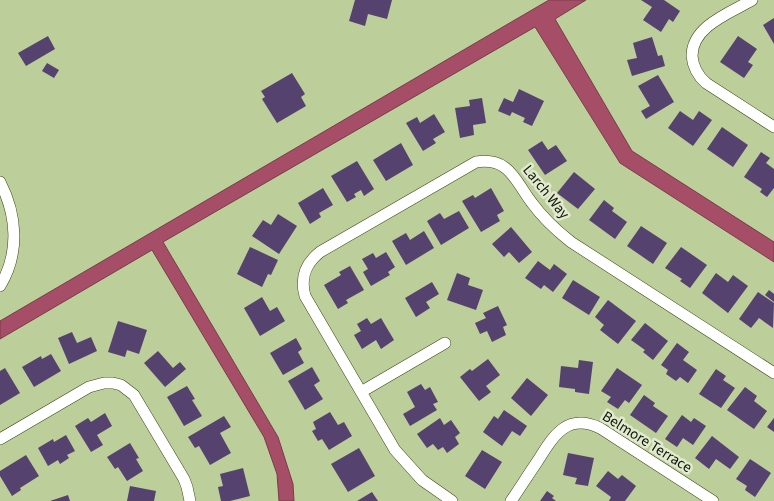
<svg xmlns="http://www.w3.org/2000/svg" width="774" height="501" viewBox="0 0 774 501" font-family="'Source Sans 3',sans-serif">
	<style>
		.water { fill: #a64d68; stroke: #793c4a }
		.building { fill: #55426e }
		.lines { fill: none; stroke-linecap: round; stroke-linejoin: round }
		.street-casing { stroke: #3a4716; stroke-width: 12 }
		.street { stroke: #fff; stroke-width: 11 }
		.labels { text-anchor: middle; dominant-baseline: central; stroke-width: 5; stroke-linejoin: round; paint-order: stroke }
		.street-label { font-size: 15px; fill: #0f1503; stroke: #e1ead0 }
	</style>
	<rect width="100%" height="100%" fill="#bcce99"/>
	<path class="water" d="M549,0H586L555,19L632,151L774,242V262L620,163L535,27L163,242L278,437L293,484L294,501H279L277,474L264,437L152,250L0,339V321Z"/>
	<path class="building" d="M355,0H392L387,19L368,14L365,26L349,21Z
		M641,0H664L680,11L673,22L669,19L661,32L643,20L652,7Z
		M774,18V44L763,25Z
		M48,36L55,49L26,66L18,53Z
		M738,36L757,49L748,62L753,65L744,78L720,62Z
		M652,37L658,56L662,55L665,66L632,76L627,60L637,58L633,43Z
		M47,63L59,70L54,78L42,71Z
		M292,73L305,94L301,97L306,106L277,123L262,99L265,97L261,91Z
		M658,75L674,102L646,119L641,111L650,106L638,86Z
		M519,89L544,101L532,126L523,122L525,118L512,112L510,116L498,111L504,98L513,102Z
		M482,98L486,123L473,125L474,135L460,138L455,108L470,106L469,100Z
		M680,111L693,120L699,111L712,120L693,146L668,128Z
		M434,114L445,132L433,139L436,143L423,151L406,123L417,117L420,123Z
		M722,127L748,145L733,167L707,149Z
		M542,141L548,150L556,145L567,161L545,175L528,150Z
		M401,143L413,165L386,181L373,160Z
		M761,152L770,158L766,163L774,169V188L767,197L760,192L762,189L744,177Z
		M357,161L374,189L364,196L361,190L354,194L356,197L347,202L331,176Z
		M574,172L595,189L578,209L557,193Z
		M323,188L333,205L319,213L321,217L310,224L298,203Z
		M491,188L504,211L497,215L500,221L481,232L462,201L473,195L475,198Z
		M604,200L614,208L612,211L627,222L615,239L589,220Z
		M459,211L469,228L441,245L427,221L440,213L444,219Z
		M278,214L297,226L279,254L252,236L263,220L271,225Z
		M641,226L667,243L653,264L627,246Z
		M511,227L532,252L519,263L509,252L504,257L492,244Z
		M424,231L434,248L406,265L392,241L406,233L410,240Z
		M250,247L278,260L271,275L268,274L262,287L237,274Z
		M681,247L707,265L690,288L680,281L682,279L665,268Z
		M386,252L395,267L388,272L390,275L371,286L363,272L368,269L362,259L373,253L376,258Z
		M538,261L550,270L554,264L567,274L553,292L544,285L541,289L525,278Z
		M350,266L364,290L346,300L348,303L338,309L324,285L341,275L339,272Z
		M457,273L470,278L468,285L483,290L476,310L447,300Z
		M716,273L728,282L733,275L748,286L728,313L702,293Z
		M573,280L600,297L589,315L562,298Z
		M432,282L439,294L426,302L430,308L416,317L405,298Z
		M769,290L774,294V302L765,295Z
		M758,292L774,303L773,328L759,318L751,328L739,319Z
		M262,297L270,311L277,307L285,321L260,336L244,308Z
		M608,300L636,321L618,344L600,330L604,325L595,317Z
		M498,306L507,325L503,327L506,335L492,342L487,331L480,334L475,323L486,318L483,313Z
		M367,318L371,324L381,318L394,340L381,349L376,340L362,349L354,335L361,331L357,324Z
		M118,321L147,330L139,354L127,350L125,357L108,352Z
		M645,323L668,341L653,360L643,352L645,350L631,340Z
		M72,332L77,343L91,337L97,351L69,364L58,338Z
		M296,338L302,349L298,352L304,363L283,375L270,353Z
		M677,343L689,352L683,360L697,370L688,383L680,377L676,381L666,374L668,370L661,365Z
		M158,351L173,368L180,362L186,369L165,387L144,363Z
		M51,354L61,371L34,387L22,367L41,356L42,359Z
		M488,359L500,375L486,386L491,392L479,401L460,377L470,369L472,371Z
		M579,360L593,362L589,394L575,392V389L559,387L561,366L578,368Z
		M312,367L320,381L314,385L323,399L305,410L288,381Z
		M5,368L20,393L0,405V371Z
		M617,368L642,385L629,403L625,400L618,409L607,402L611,397L601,391Z
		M716,369L726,376L723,380L735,388L721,408L699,394Z
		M527,378L548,395L531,416L511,398Z
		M421,384L425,390L430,387L438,402L433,404L437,410L410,426L403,414L415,407L407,392Z
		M187,386L195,399L192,400L202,416L184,426L167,397Z
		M745,387L757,396L754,401L767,411L754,429L727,410Z
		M644,395L655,403L653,406L668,416L656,433L630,415Z
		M504,410L527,426L520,436L512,431L502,446L483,432L494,416L498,419Z
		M330,412L338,425L344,422L352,436L329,450L322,439L318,441L312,431L316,429L313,422Z
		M105,413L112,426L97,435L103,445L91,452L75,426L88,418L91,422Z
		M682,415L691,422L694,418L706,426L693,445L683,438L677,447L665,439Z
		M224,416L231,427L220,433L231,453L210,465L199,446L195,448L188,437Z
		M440,418L444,425L451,420L460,433L455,437L459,444L447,453L443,447L438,450L433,444L427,448L417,434Z
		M774,418V432L767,427Z
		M66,435L75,451L67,455L69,458L60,464L58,460L48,466L38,448L53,439L54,442Z
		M712,436L739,457L730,469L716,459L709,469L695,458Z
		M130,443L139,458L136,459L143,471L127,481L118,467L115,469L107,457Z
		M359,448L375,476L348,492L331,464Z
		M482,450L502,462L485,489L465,476Z
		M568,453L594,458L588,486L575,484L577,478L563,475Z
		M26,455L39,476L20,488L21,490L12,496L0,476V471Z
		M750,459L771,473L755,497L745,490L747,486L736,479Z
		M243,468L250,496L230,501H221L218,487L223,486L220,474Z
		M608,471L618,479L622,475L636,486L625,501H609L611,497L596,486Z
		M130,486L156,491L154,501H127Z
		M547,491L554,496L552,498L556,501H540Z
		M372,492L378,501H357Z
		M68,495L70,501H50Z"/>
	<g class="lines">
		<g class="street-casing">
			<path id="street" d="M752,0C730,13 692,26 692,56C693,67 698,76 706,83L774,127
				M0,182C17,215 20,253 0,286
				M361,392L445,343
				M0,439L89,387L104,383H113L121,385L134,395L184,479L187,487L190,501
				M452,501L422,480L395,450L305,296C300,278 305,264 320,252L476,162C510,157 515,181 532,203C543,218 557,231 571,242L774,373
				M511,501C520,488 528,475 537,462C553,437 566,412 600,428L713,501"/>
		</g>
		<use href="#street" class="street"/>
	</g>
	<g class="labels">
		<g class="street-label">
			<text transform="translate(546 192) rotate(51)">Larch Way</text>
			<text transform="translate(647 442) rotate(32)">Belmore Terrace</text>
		</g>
	</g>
</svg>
